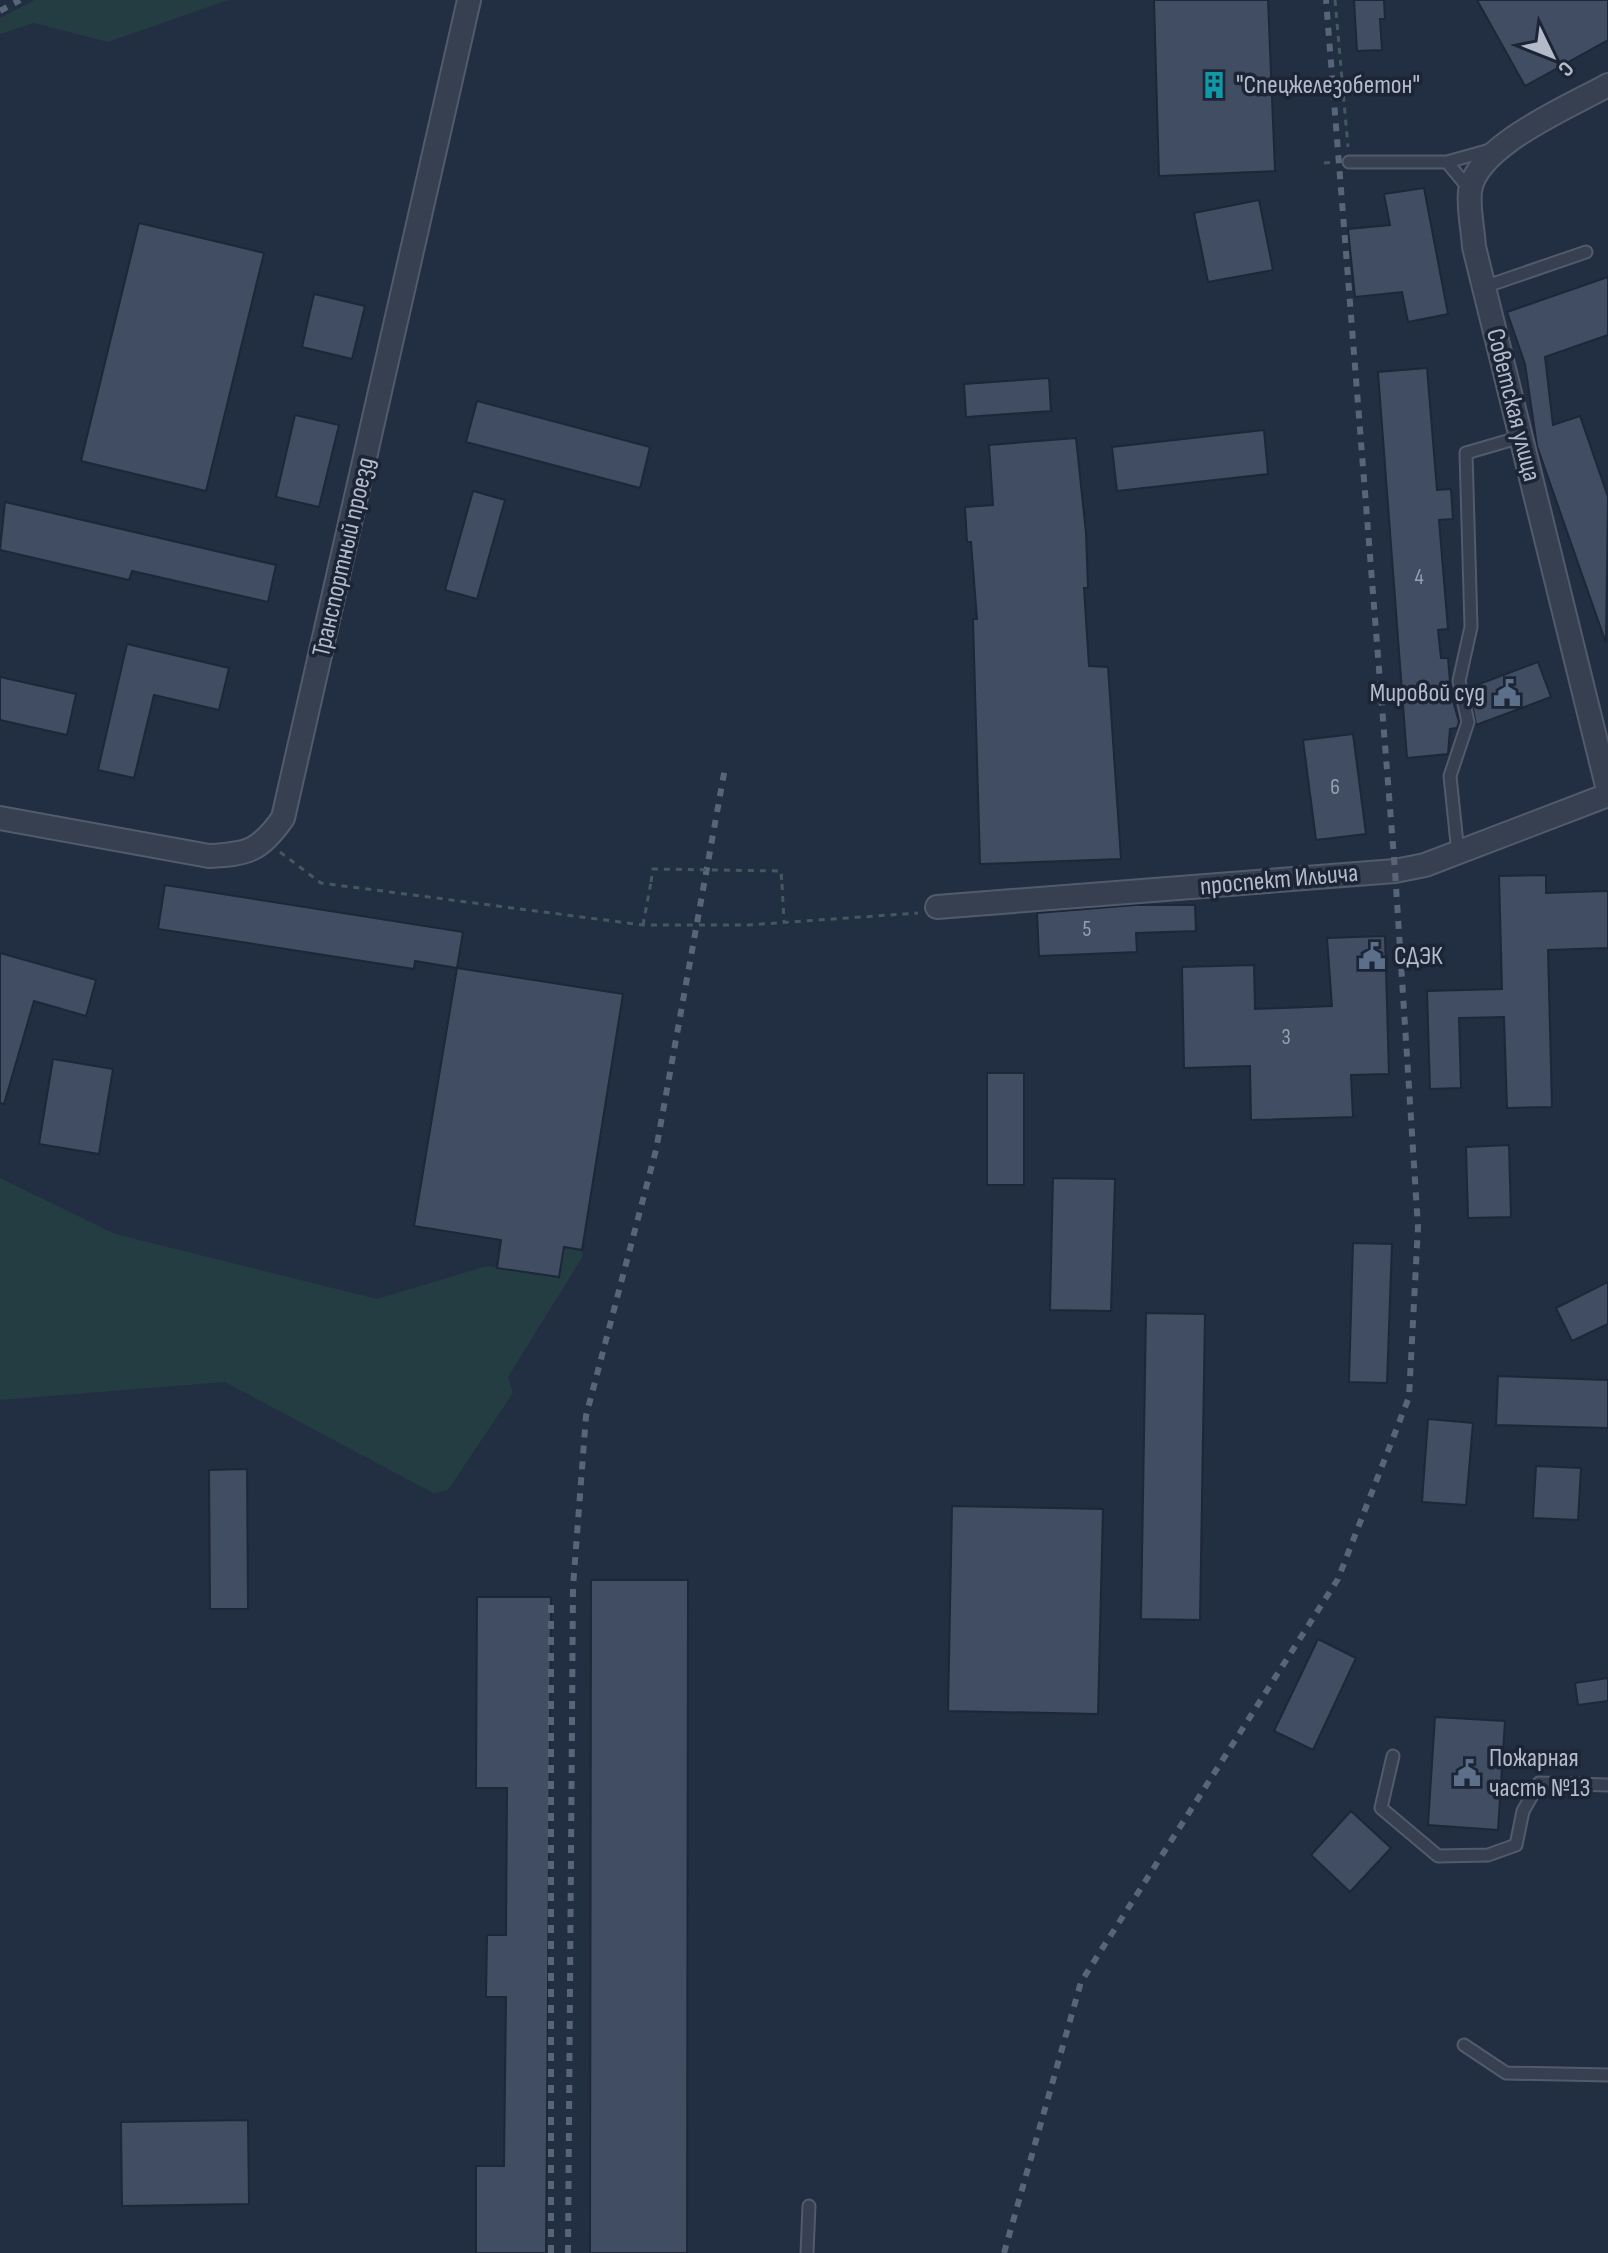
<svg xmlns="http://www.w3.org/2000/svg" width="1608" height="2253" viewBox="0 0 1608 2253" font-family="'Sofia Sans Condensed',sans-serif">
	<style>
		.green { fill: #243d42 }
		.building { fill: #414d63; stroke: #1e2737; stroke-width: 2 }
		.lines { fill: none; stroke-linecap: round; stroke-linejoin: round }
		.lane-casing { stroke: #525b6b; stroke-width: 15 }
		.street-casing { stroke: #525b6b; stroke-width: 26 }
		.path { stroke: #425a5f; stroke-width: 3; stroke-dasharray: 6 6; stroke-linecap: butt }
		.lane { stroke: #374050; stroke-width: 11 }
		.street { stroke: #374050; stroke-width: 22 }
		.rail { stroke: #586478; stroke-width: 6; stroke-dasharray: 8 8; stroke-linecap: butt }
		.path-bridge { stroke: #425a5f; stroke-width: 3; stroke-dasharray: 6 6; stroke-linecap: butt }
		.labels { text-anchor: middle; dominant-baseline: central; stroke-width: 7; stroke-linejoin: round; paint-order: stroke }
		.number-label { font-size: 22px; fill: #96a0b1 }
		.poi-label { font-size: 26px; fill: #b3bbcb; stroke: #1c2535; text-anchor: start }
		.street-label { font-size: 26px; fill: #b3bbcb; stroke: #1c2535 }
	</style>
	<rect width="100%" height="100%" fill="#222e41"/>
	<path class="green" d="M35,0H228L108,42L34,23L0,34V18Z
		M0,1178L115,1234L377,1299L487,1266L558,1277L564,1247L582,1250L583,1256L508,1377L513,1393L448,1490L433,1493L225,1382L0,1400Z"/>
	<path class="building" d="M1154,0H1268L1275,171L1159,176Z
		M1354,0H1384L1385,19H1380L1382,50L1357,51Z
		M1477,0H1608V40L1525,86Z
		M1424,188L1448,314L1408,322L1402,292L1355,297L1348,229L1390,225L1384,194Z
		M1259,200L1273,270L1208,282L1194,213Z
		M139,223L264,253L206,491L81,461Z
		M1608,277V335L1545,357L1553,425L1580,416L1608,497L1606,643L1537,446L1525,364L1507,312Z
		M314,294L365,306L352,359L302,347Z
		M1427,368L1437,490L1451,489L1453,519L1439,520L1448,629L1438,630L1441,658H1448L1451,694L1459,722L1457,728L1450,729L1448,754L1407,758L1378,372Z
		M1049,378L1051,411L966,417L964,384Z
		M477,401L650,447L640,488L466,442Z
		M295,415L339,425L319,507L276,497Z
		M1264,430L1268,474L1117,491L1112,447Z
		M1076,438L1086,533L1088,588H1084L1089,666L1108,667L1121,859L980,864L973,619H977L971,542H967L965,507L993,505L989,445Z
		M473,491L505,500L477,599L445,590Z
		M5,502L276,565L268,602L132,571L129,580L0,550Z
		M127,644L229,668L219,710L154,695L134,778L98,770Z
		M1538,662L1551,697L1476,725L1469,688Z
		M0,677L76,694L67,735L0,720Z
		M1353,734L1366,834L1316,840L1303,740Z
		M1546,875V893L1608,891V948L1548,950L1552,1107L1507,1108L1504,1017L1459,1018L1461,1088L1430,1089L1427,991L1502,989L1499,876Z
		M165,885L463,932L457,968L415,961L414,969L158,929Z
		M1135,905H1195L1196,931L1136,933L1137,952L1039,956L1037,913Z
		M1385,936L1389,1074L1351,1075L1353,1117L1251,1120L1250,1066L1184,1068L1182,967L1254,965L1255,1009L1332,1006L1327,938Z
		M0,953L96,980L86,1016L34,1001L4,1104L0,1103Z
		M457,968L623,994L582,1250L564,1247L559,1277L497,1268L501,1240L414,1226Z
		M53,1059L113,1069L99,1154L39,1144Z
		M987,1073H1024V1185H987Z
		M1509,1145L1511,1217L1468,1218L1466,1147Z
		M1053,1178L1115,1179L1111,1311L1050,1310Z
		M1353,1243L1392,1244L1387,1383L1349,1382Z
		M1608,1282V1324L1572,1341L1556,1308Z
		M1146,1313L1205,1314L1200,1620L1141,1619Z
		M1498,1376L1608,1380V1428L1496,1425Z
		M1428,1419L1473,1423L1466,1505L1422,1502Z
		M1536,1466L1581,1468L1578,1520L1533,1518Z
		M247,1469L248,1609H210L209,1470Z
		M952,1506L1103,1509L1098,1714L948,1711Z
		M591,1580H688L687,2253H590Z
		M477,1597H551L546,2253H476V2166H504L506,1997H486L487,1935H506L507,1788H476Z
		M1318,1639L1356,1658L1313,1750L1274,1731Z
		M1608,1678V1701L1578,1705L1575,1683Z
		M1435,1717L1505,1721L1498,1830L1428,1825Z
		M1351,1811L1391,1848L1350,1892L1311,1855Z
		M248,2120L249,2204L122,2206L121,2122Z"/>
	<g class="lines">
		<g class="lane-casing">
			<path id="lane" d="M1349,162H1447L1490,150
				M1447,162L1470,190
				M1484,287L1586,252
				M1458,853L1450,776L1468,722L1459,681L1471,627L1466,453L1521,437
				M1393,1756L1381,1808L1438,1856L1488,1855L1516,1845L1523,1811L1539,1783L1608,1785
				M1464,2045L1506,2073L1608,2075
				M807,2253L809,2206"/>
		</g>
		<g class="street-casing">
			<path id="street" d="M1608,85C1571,106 1476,145 1470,191C1468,208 1473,229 1474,247L1608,790
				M0,818L209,856C248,854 260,851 283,818L469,0
				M937,907L1395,871L1425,865L1608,795"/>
		</g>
		<path class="path" d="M1335,0L1348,147
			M1324,163L1337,162
			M280,852L321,883L643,925H748L918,913
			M782,884L784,922
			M643,925L651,882"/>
		<use href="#lane" class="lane"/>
		<use href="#street" class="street"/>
		<path class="rail" d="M0,11L20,0
			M551,2253V1597
			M568,2253L573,1587L586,1416L656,1150L725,768
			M1004,2253L1081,1982L1338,1579L1409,1397L1418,1227L1395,871L1326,0"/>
		<path class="path-bridge" d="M651,882L653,869L781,871L782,884"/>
	</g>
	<defs>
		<g id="building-bare" transform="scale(2.16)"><path d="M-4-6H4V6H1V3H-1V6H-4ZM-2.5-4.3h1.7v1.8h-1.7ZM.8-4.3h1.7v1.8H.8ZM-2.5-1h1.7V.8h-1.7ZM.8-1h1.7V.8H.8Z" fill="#0f9aa8" stroke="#1c2535" stroke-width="2.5" paint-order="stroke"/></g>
		<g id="civic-bare" transform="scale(2.16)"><path d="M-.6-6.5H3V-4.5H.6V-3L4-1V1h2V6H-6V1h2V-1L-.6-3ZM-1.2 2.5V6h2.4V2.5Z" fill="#5c6f8a" stroke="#1c2535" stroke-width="2.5" paint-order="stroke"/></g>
	</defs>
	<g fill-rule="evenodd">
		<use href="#building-bare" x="1214" y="85"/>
		<use href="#civic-bare" x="1507" y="693"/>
		<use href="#civic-bare" x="1372" y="956"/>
		<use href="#civic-bare" x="1467" y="1773"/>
	</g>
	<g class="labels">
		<g class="number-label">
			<text x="1419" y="577">4</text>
			<text x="1335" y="787">6</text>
			<text x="1087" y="929">5</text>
			<text x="1286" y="1037">3</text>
		</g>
		<g class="poi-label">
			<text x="1236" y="85">"Спецжелезобетон"</text>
			<text x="1485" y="693" text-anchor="end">Мировой суд</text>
			<text x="1394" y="956">СДЭК</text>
			<text x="1489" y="1758">Пожарная<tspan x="1489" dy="30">часть №13</tspan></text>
		</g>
		<g class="street-label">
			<text transform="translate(1513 405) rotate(76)">Советская улица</text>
			<text transform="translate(344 557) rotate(-77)">Транспортный проезд</text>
			<text transform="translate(1279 880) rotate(-5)">проспект Ильича</text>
		</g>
	</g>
	<g transform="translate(1552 56) rotate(133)" stroke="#1c2535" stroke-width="6" paint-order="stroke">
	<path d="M0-6L14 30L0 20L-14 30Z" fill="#b3bbcb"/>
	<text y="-12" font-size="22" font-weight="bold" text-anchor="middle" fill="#b3bbcb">С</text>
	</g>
</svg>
